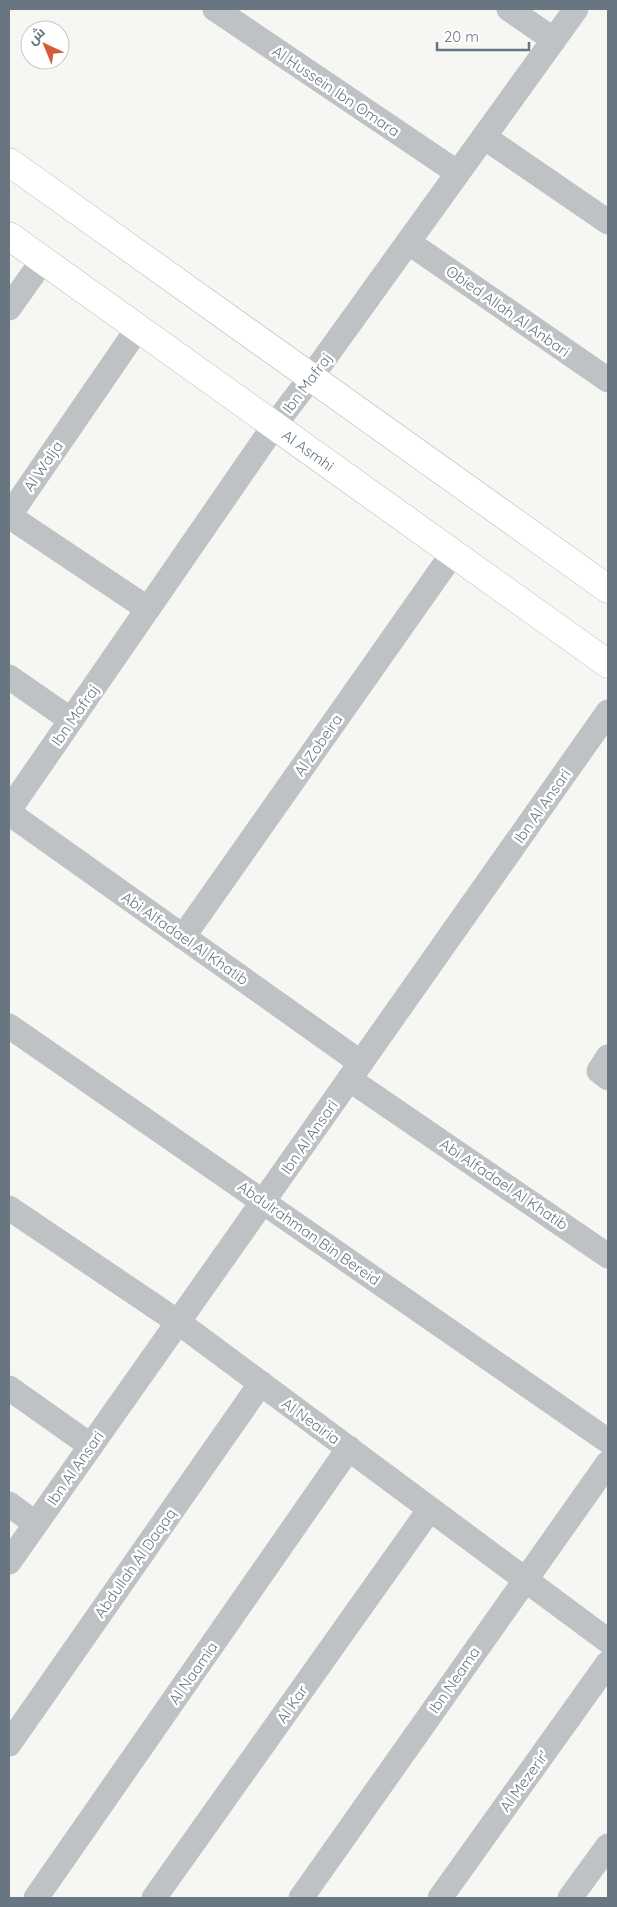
<svg xmlns="http://www.w3.org/2000/svg" width="617" height="1907" viewBox="0 0 617 1907" font-family="Quicksand,Cairo,sans-serif">
	<style>
		.lines { fill: none; stroke-linecap: round; stroke-linejoin: round }
		.secondary-casing { stroke: #b3b7bb; stroke-width: 29 }
		.street { stroke: #bec2c5; stroke-width: 25 }
		.secondary { stroke: #fff; stroke-width: 28 }
		.labels { text-anchor: middle; dominant-baseline: central; stroke-width: 5; stroke-linejoin: round; paint-order: stroke }
		.street-label { font-size: 15px; fill: #687681; stroke: #fff }
	</style>
	<rect width="100%" height="100%" fill="#f6f6f3"/>
	<g class="lines">
		<g class="secondary-casing">
			<g id="secondary">
				<path d="M9,162L608,589"/>
				<path id="s1" d="M9,236L608,664"/>
			</g>
		</g>
		<path class="street" d="M215,9L458,173
			M509,9L554,40
			M484,137L608,222
			M408,242L608,380
			M9,308L43,260
			M138,328L9,516L148,609
			M9,677L71,720
			M9,810L274,426L311,377L576,9
			M9,813L361,1063
			M183,937L453,553
			M9,1026L608,1441
			M608,1057L599,1071L608,1078
			M349,1079L608,1256
			M9,1208L178,1322L608,1641
			M9,1388L91,1446
			M9,1504L36,1524
			M9,1562L608,712
			M9,1744L261,1383
			M36,1898L349,1448
			M154,1898L430,1509
			M301,1898L608,1463
			M440,1898L608,1663
			M570,1898L608,1846"/>
		<use href="#secondary" class="secondary"/>
	</g>
	<g class="labels">
		<g class="street-label">
			<text transform="translate(336 91) rotate(34)">Al Hussein Ibn Omara</text>
			<text transform="translate(508 311) rotate(35)">Obied Allah Al Anbari</text>
			<text transform="translate(307 383) rotate(-53)">Ibn Mafraj</text>
			<text stroke="none"><textPath href="#s1" startOffset="368">Al Asmhi</textPath></text>
			<text transform="translate(43 466) rotate(-56)">Al Walja</text>
			<text transform="translate(75 715) rotate(-55)">Ibn Mafraj</text>
			<text transform="translate(318 745) rotate(-55)">Al Zobeira</text>
			<text transform="translate(542 806) rotate(-55)">Ibn Al Ansari</text>
			<text transform="translate(185 938) rotate(35)">Abi Alfadael Al Khatib</text>
			<text transform="translate(309 1137) rotate(-55)">Ibn Al Ansari</text>
			<text transform="translate(504 1184) rotate(34)">Abi Alfadael Al Khatib</text>
			<text transform="translate(309 1233) rotate(35)">Abdulrahman Bin Bereid</text>
			<text transform="translate(311 1421) rotate(36)">Al Neairia</text>
			<text transform="translate(75 1468) rotate(-55)">Ibn Al Ansari</text>
			<text transform="translate(135 1563) rotate(-55)">Abdullah Al Daqaq</text>
			<text transform="translate(193 1673) rotate(-55)">Al Naamia</text>
			<text transform="translate(454 1680) rotate(-55)">Ibn Neama</text>
			<text transform="translate(292 1704) rotate(-55)">Al Kar</text>
			<text transform="translate(524 1781) rotate(-54)">Al Mezerir'</text>
		</g>
	</g>
	<rect width="617" height="1907" fill="none" stroke="#687681" stroke-width="20"/>
	<g transform="translate(45 45) rotate(316)"><circle r="24" fill="#ffffff" stroke="#c3c8cd"/>
	<path d="M0-4L9 19L0 12L-9 19Z" fill="#d25b38"/>
	<text y="-8" font-size="14" font-weight="bold" text-anchor="middle" fill="#687681">ش</text>
	</g>
	<path d="M437 42v8h92v-8" fill="none" stroke="#687681" stroke-width="2.5"/>
	<text x="444" y="42" font-size="15" fill="#687681" stroke="#ffffff" stroke-width="4" paint-order="stroke">20 m</text>
</svg>
